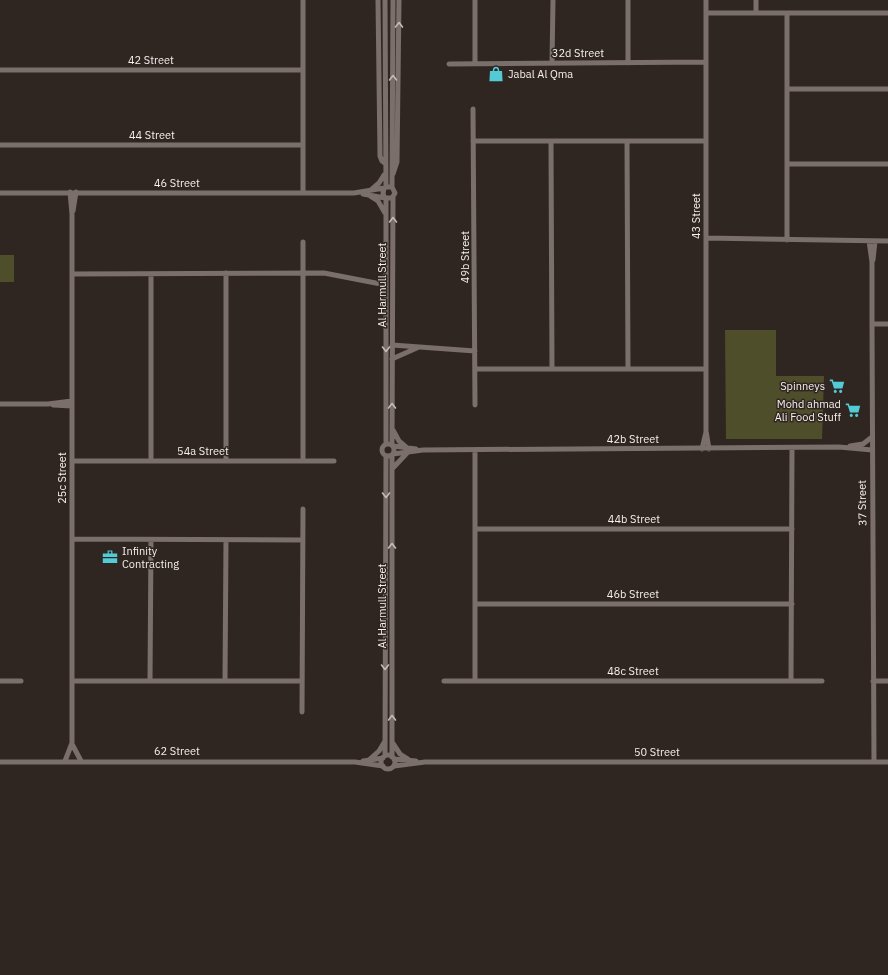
<svg xmlns="http://www.w3.org/2000/svg" width="888" height="975" viewBox="0 0 888 975" font-family="'IBM Plex Sans',sans-serif">
	<style>
		.green { fill: #4e4e2b }
		.lines { fill: none; stroke-linecap: round; stroke-linejoin: round }
		.minor { stroke: #7a6f6a; stroke-width: 5 }
		.oneway { stroke: #c4bcb8 }
		.labels { text-anchor: middle; dominant-baseline: central; stroke-width: 3; stroke-linejoin: round; paint-order: stroke }
		.street-label { font-size: 11px; fill: #f6efec; stroke: #2f2622 }
		.poi-label { font-size: 11px; fill: #f6efec; stroke: #2f2622; text-anchor: start }
	</style>
	<rect width="100%" height="100%" fill="#2f2622"/>
	<path class="green" d="M0,255H14V282H0Z
		M725,330H776V376H824L822,439H726Z"/>
	<g class="lines">
		<path class="minor" d="M303,0V192
			M378,0L380,156L382,161L386,164
			M385,0L386,187
			M706,0V431L709,449
			M756,0V13
			M706,13H888
			M787,13V240
			M552,63L553,0
			M628,63V0
			M449,64L706,62
			M475,64V0
			M0,70H303
			M787,89H888
			M473,109L475,405
			M473,141H706
			M551,141L552,369
			M627,141L628,369
			M0,145H303
			M787,164H888
			M393,174L397,162L399,0
			M392,187H387L384,188L383,194L385,198H392L395,193L392,187L393,0
			M371,190L379,183L384,175
			M0,193H354L384,188
			M363,194L385,198
			M370,196L378,201L385,213
			M73,211L76,192
			M706,238L888,241
			M869,241L872,262V324L874,762
			M873,260L875,241
			M226,273V461
			M72,274L324,273L386,285
			M151,274V461
			M872,324H888
			M392,345L475,351
			M392,359L419,347
			M475,369H706
			M0,404H48L72,401
			M53,405L72,406
			M393,430L399,441L406,447
			M382 450a6 6 0 1 1 12 0a6 6 0 1 1-12 0Z
			M386,444V198
			M392,445L393,197
			M394,446L416,449
			M850,446L863,444L872,437
			M702,449L706,432
			M393,454L423,450L839,447L872,450
			M392,455V757
			M72,461H334
			M303,461V242
			M392,469L408,452
			M475,529H792
			M72,539L303,540
			M475,604H792
			M0,681H21
			M72,681H302
			M150,681L151,540
			M225,681L226,540
			M444,681H822
			M475,681V450
			M791,681L792,448
			M873,681H888
			M302,712L303,509
			M392,742L400,754L408,759
			M72,744L81,761
			M381 762a7 7 0 1 1 14 0a7 7 0 1 1-14 0Z
			M385,756L386,456
			M370,759L379,751L385,741
			M394,759L416,761
			M65,761L72,743V214L70,192
			M363,761L383,758
			M0,762H355L383,766
			M394,766L425,762H888"/>
	</g>
	<defs><path id="oneway-chevron" d="M-2-3.5L2.5 0L-2 3.5" fill="none" stroke-width="1.6" stroke-linecap="round" stroke-linejoin="round"/></defs>
	<g class="oneway">
		<use href="#oneway-chevron" transform="translate(399 25) rotate(-89)"/>
		<use href="#oneway-chevron" transform="translate(393 78) rotate(-90)"/>
		<use href="#oneway-chevron" transform="translate(393 220) rotate(-90)"/>
		<use href="#oneway-chevron" transform="translate(386 349) rotate(90)"/>
		<use href="#oneway-chevron" transform="translate(392 406) rotate(-90)"/>
		<use href="#oneway-chevron" transform="translate(386 495) rotate(90)"/>
		<use href="#oneway-chevron" transform="translate(392 546) rotate(-90)"/>
		<use href="#oneway-chevron" transform="translate(385 667) rotate(90)"/>
		<use href="#oneway-chevron" transform="translate(392 718) rotate(-90)"/>
	</g>
	<defs>
		<g id="shop-bare" transform="scale(1.2)"><path d="M-5-2.5h2.3a2.7 3.5 0 0 1 5.4 0H5L5.5 6h-11ZM-1.5-2.5h3a1.5 2.3 0 0 0-3 0Z" fill="#52cbd7" stroke="#2f2622" stroke-width="2.5" paint-order="stroke"/></g>
		<g id="supermarket-bare" transform="scale(1.2)"><path d="M-6-5.5h2.5l.6 2H6L4.5 2H-2.5L-4.4-4H-6ZM-1.5 3.2a1.3 1.3 0 1 0 .1 0ZM3 3.2a1.3 1.3 0 1 0 .1 0Z" fill="#52cbd7" stroke="#2f2622" stroke-width="2.5" paint-order="stroke"/></g>
		<g id="office-bare" transform="scale(1.2)"><path d="M-6-3h4V-5.5h4V-3h4V5H-6ZM-1-4.5V-3h2v-1.5ZM-6 0V1H6V0Z" fill="#52cbd7" stroke="#2f2622" stroke-width="2.5" paint-order="stroke"/></g>
	</defs>
	<g fill-rule="evenodd">
		<use href="#shop-bare" x="496" y="74"/>
		<use href="#supermarket-bare" x="837" y="386"/>
		<use href="#supermarket-bare" x="853" y="410"/>
		<use href="#office-bare" x="110" y="557"/>
	</g>
	<g class="labels">
		<g class="street-label">
			<text x="578" y="53">32d Street</text>
			<text x="151" y="60">42 Street</text>
			<text x="152" y="135">44 Street</text>
			<text x="177" y="183">46 Street</text>
			<text transform="translate(696 216) rotate(-90)">43 Street</text>
			<text transform="translate(465 257) rotate(-90)">49b Street</text>
			<text transform="translate(382 285) rotate(-90)">Al Harmull Street</text>
			<text x="633" y="439">42b Street</text>
			<text x="203" y="451">54a Street</text>
			<text transform="translate(62 478) rotate(-90)">25c Street</text>
			<text transform="translate(862 503) rotate(-91)">37 Street</text>
			<text x="634" y="519">44b Street</text>
			<text x="633" y="594">46b Street</text>
			<text transform="translate(382 606) rotate(-90)">Al Harmull Street</text>
			<text x="633" y="671">48c Street</text>
			<text x="177" y="751">62 Street</text>
			<text x="657" y="752">50 Street</text>
		</g>
		<g class="poi-label">
			<text x="508" y="74">Jabal Al Qma</text>
			<text x="825" y="386" text-anchor="end">Spinneys</text>
			<text x="841" y="404" text-anchor="end">Mohd ahmad<tspan x="841" dy="13">Ali Food Stuff</tspan></text>
			<text x="122" y="551">Infinity<tspan x="122" dy="13">Contracting</tspan></text>
		</g>
	</g>
</svg>
